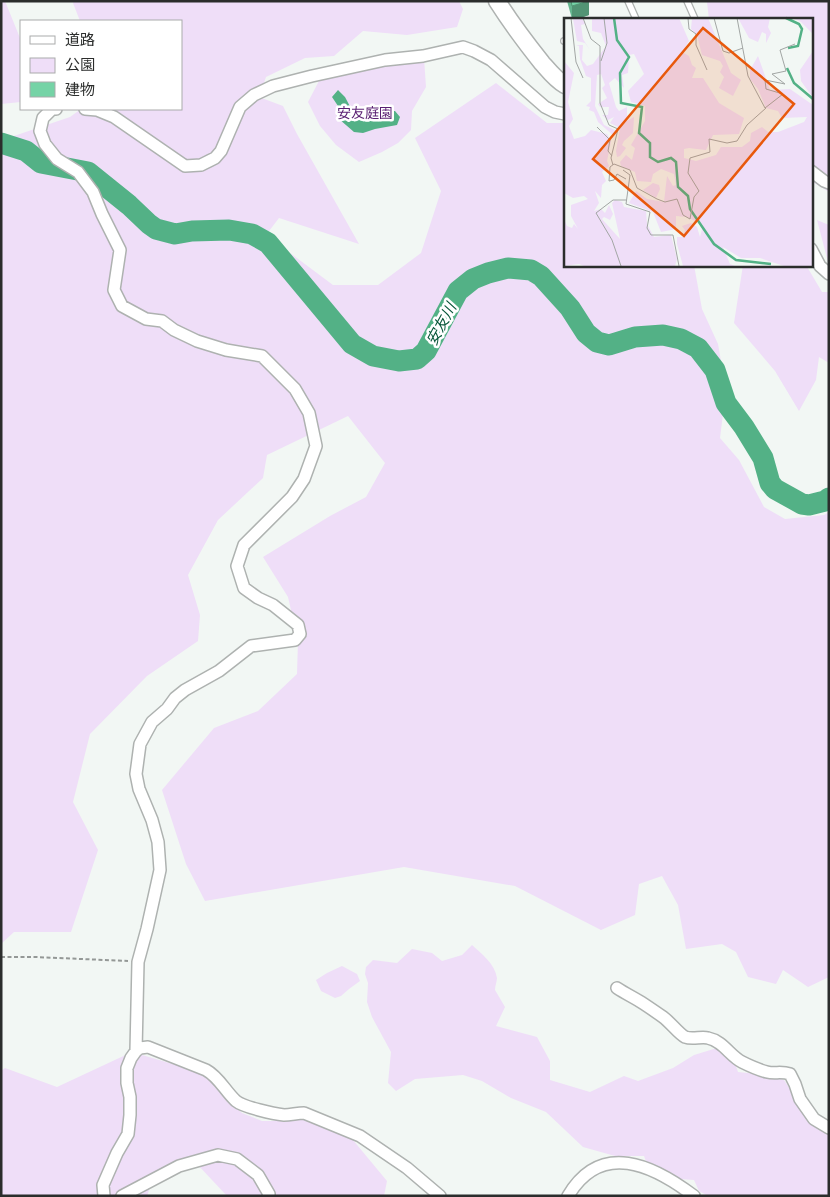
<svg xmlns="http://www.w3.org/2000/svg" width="830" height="1197" viewBox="0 0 830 1197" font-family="'Titillium Web','Noto Sans JP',sans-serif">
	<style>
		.green { fill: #efdef8 }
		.water { fill: #53b186 }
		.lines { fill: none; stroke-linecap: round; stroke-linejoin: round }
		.river { stroke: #53b186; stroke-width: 21 }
		.lane-casing { stroke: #aeb2b0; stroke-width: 8 }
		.street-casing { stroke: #aeb2b0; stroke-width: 14 }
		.secondary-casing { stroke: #aeb2b0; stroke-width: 19 }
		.path { stroke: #949896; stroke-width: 2; stroke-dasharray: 4 2.5; stroke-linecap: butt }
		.lane { stroke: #fff; stroke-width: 5.5 }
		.street { stroke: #fff; stroke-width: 11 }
		.secondary { stroke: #fff; stroke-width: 16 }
		.wall { fill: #65b58f }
		.shaded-wall { fill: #529474 }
		.building { fill: #75d3a6; stroke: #529474 }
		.labels { text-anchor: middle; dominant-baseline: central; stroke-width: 5; stroke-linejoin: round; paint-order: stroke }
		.park-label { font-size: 14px; fill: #591f72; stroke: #fff }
		.water-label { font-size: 15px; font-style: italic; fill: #065538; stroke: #fff }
		.inset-river { fill: none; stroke: #53b186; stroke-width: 2.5 }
		.inset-road { fill: none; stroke: #a2a6a4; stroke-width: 1 }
		.view { fill: #e8590c; fill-opacity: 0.15; stroke: #e8590c; stroke-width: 2.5 }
		.inset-edge { fill: none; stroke: #2b2d2c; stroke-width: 2.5 }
	</style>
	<rect width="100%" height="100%" fill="#f2f7f4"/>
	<path class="green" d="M1,1H5L20,38L21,39V102L1,104Z
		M74,1H459L463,9L457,27L407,35L363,31L334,56L305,58L266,77L259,97L283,106L297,134L359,244L279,218L266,235L333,285H378L421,253L441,191L415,138L496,83L547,123H565V265H694L702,309L718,344L726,389L720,438L739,460L764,507L785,519L824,515L829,512V977L808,987L783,970L776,984L748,977L736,952L722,944L686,949L678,905L662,876L639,884L635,915L601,930L515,886L404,867L205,901L186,864L162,790L214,728L258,711L297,674L298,641L288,597L263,557L330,516L366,497L385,463L348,416L267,455L263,478L218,520L188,575L200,615L198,641L147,676L90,734L73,802L98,850L71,932H14L1,944V139L8,138L70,117L81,109H181V21H80L73,3Z
		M829,1V192L811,181V19H709L707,2Z
		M424,58L426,87L412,111L411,130L398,143L382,152L359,162L336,145L320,126L308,102L320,79L392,62Z
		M817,220L829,225V262H828Z
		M743,265H806L822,292H829V363L819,357L816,380L799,411L775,371L734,323Z
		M472,945C482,954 495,964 497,978C497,981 495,986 495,990L505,1007L496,1026L537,1037L550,1061V1080L590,1092L624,1076L638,1081L673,1068L694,1055L717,1048L735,1063L738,1072L757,1074L784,1080L808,1116L829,1133V1196H708L699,1191L694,1180L652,1177L644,1156H615L583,1147L546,1112L511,1098L482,1081L463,1075L415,1079L396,1091L388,1083L391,1052L372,1017L367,1002L368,983L365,974L366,967L373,960L397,963L412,949L432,953L442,961L462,955Z
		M342,966L357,974L360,981L349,989L341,996L335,998L321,991L316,980L327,973Z
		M132,1052L193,1070L213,1079L230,1102L242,1113L262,1121H279L301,1119L348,1134L387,1181L384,1196H227L197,1164L152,1182L147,1196H1V1071L5,1068L57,1087Z"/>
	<path class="water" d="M338,90L345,97L354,114L363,118L386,111H395L400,117L397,125L375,129L363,133L354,132L339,119L340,109L332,97Z"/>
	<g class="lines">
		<path class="river" d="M1,143L26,151L41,163L88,172L129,205L149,224L156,229L175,234L192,231L229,230L252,234L268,243L352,344L373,356L399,361L417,359L426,351L458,291L473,279L488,273L508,268L531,270L541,276L570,308L586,333L597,342L609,345L635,337L663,335L681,339L698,348L715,370L726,403L744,427L763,458L770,483L775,489L802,504L809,505L825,501L829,498"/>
		<g class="lane-casing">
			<path id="lane" d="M628,1L636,19
				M687,1L695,19
				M564,41H565"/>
		</g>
		<g class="street-casing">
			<path id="street" d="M56,109H52L43,118L40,131L45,144L57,159L78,172L93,192L102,214L120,250L114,290L122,306L146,319L162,321L174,330L197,341L226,350L262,356L295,389L309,413L316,446L304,479L292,497L244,545L237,566L244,588L258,598L273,605L298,625L300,634L295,640L251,646L219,671L185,690L175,698L167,709L152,722L140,744L136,774L139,789L152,820L158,842L160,870L147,929L138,962L136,1051
				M85,109L97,110L114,117L185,166L201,165L215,158L221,151L240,107L254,95L273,86L312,76L385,60L423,56L463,47L474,51L491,60L545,107L555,112L565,114
				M811,171L824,181L829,183
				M811,249L820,266L829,274
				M617,988C626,994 635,998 644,1004C650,1008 656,1012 663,1017C670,1022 679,1034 685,1037C693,1040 701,1036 708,1038C723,1041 730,1056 742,1062C750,1066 759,1070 767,1072C775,1074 781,1071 790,1074L795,1084L800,1099L814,1119L829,1128
				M104,1196L103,1185L117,1153L128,1134L130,1115V1097L127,1083V1068L131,1058L136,1051L140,1048L148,1047L206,1070C219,1077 225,1091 236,1101C243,1107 274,1114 284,1115C291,1115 297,1113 304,1113L360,1136L407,1168L440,1196
				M122,1196L179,1166L218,1155L237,1159L258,1175L269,1194L268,1196
				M568,1196C601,1140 653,1165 694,1196"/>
		</g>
		<g class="secondary-casing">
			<path id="secondary" d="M497,1C511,23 526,43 542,63C549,71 556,80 565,85"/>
		</g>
		<path class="path" d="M1,957H35L128,961"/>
		<use href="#lane" class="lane"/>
		<use href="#street" class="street"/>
		<use href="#secondary" class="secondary"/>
	</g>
	<path class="wall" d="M567,1H589V15L577,19H572Z"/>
	<path class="shaded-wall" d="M589,1V15L577,19H572V6Z"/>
	<path class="building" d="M571,1H589L572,6Z"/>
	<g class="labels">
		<g class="park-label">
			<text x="365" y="112">安友庭園</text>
		</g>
		<g class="water-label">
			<text transform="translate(441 324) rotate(-62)">安友川</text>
		</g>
	</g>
	<g transform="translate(564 18)">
		<rect width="249" height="249" fill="#f2f7f4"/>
		<path d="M18,0L21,6L17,7L19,21L26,32L21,25L13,23L9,1ZM28,0H115L125,23L118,34L125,38L128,47L132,50L128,60H139L155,85L180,100L175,116L149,117L142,132L125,130L120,131V140L132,143L152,137L157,129H178L186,123L187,115L198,109L204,114H214L240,104L243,99L218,100L214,93L202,90L194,71L186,61V52L194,38L206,72L226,71L249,87V248H220L196,240H177L159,229L166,246L171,248H119L113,226V219H119L121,212L118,208L127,205L133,209L136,219L139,207L123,199L112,198V211L97,214L89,194L65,185L72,173L83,181L100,184L103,158L109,168L112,167L110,156L97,151L89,156L87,164L73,163L71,154L57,148L56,144L62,137L68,142L71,130L67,127L81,103V88L67,84L64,73L80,56L70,36L65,37L64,55L58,57L60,70L51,60L45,65L52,89L55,93L63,89V103L70,99L69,115L60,123L58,127L62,130L56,138L53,139L52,133L56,110L46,105L50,99L44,102L38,97H44L45,89H36L34,86L43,80L38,70L41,67L37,56L33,57L31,88L40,107L53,113L50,118L34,104L30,94L25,92L26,89L22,88L27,83V60L22,58L16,41L15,28L12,27H19L18,42L23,48L29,46L42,28L37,15L28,13ZM128,0H144L167,55L177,62L169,78L155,70L160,59L156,54L159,48L156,43L138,37L133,17L127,11ZM174,0H206L204,9L207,15L202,25V16L198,14L194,24L185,20ZM229,0H249V16L237,4ZM249,33V80L237,63L236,52ZM0,43L10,55L4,84L9,101L5,108L10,121L21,118L27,112L43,116L47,123L43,143L45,148L38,154L42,163L38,167L37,180L31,173L35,185L30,193L37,191L41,195L45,187L49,196L46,202L40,199L38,201L56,221L48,185L51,182L58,184L60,189L82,193L83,206L90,219L107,217L113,241L111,248H20L15,246L0,248V201L3,208L8,210L10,206L14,211L7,198V187L24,181L20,178L9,180L0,175ZM89,165L95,167L96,171L92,180L79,172Z" fill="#efdef8"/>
		<path class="inset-river" d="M50,0L53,22L65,39L56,55L57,85L78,89L75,115L86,125V139L94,144L107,140L112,144L114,169L124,178L126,191L150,226L172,242L207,246M222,0L235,6L238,11L234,28L224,30M223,50L230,65L249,81"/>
		<path class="inset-road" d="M7,0L12,44L19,60M19,0L27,21L36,28V85L45,107L54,111L47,140L49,147M124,0L125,11L132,16V27L143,52M150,0L159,33L165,35L179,30M173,0L184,58L201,90L219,76L202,71L201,62L221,66L208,56L222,53L216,32L231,26M37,43L43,25L40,0M33,109L46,122L44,133L48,138M59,152L66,157L62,186L86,194L83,210L87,217H109L115,248M62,161L53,156L50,162L45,163L46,149L50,146L66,152L73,170L93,181L101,184L113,181L119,197L126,201L130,179L135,173L124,155L126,140L146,134L145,121L163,125L173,123L183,107L202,90M57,248L48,222L32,195L49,182H62"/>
		<path class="view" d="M139,10L230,86L120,218L29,141Z"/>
		<rect width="249" height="249" class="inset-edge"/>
	</g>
	<rect width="830" height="1197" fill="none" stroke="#2b2d2c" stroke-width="5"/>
	<rect x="20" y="20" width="162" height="90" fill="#ffffff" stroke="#aaabab"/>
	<rect x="30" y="36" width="25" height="8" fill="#ffffff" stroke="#aaabab"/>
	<text x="65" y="45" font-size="15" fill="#2b2d2c">道路</text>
	<rect x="30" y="58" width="25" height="15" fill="#efdef8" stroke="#aaabab"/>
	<text x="65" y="70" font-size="15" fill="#2b2d2c">公園</text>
	<rect x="30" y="82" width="25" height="15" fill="#75d3a6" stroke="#aaabab"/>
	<text x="65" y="95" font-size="15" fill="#2b2d2c">建物</text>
</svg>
